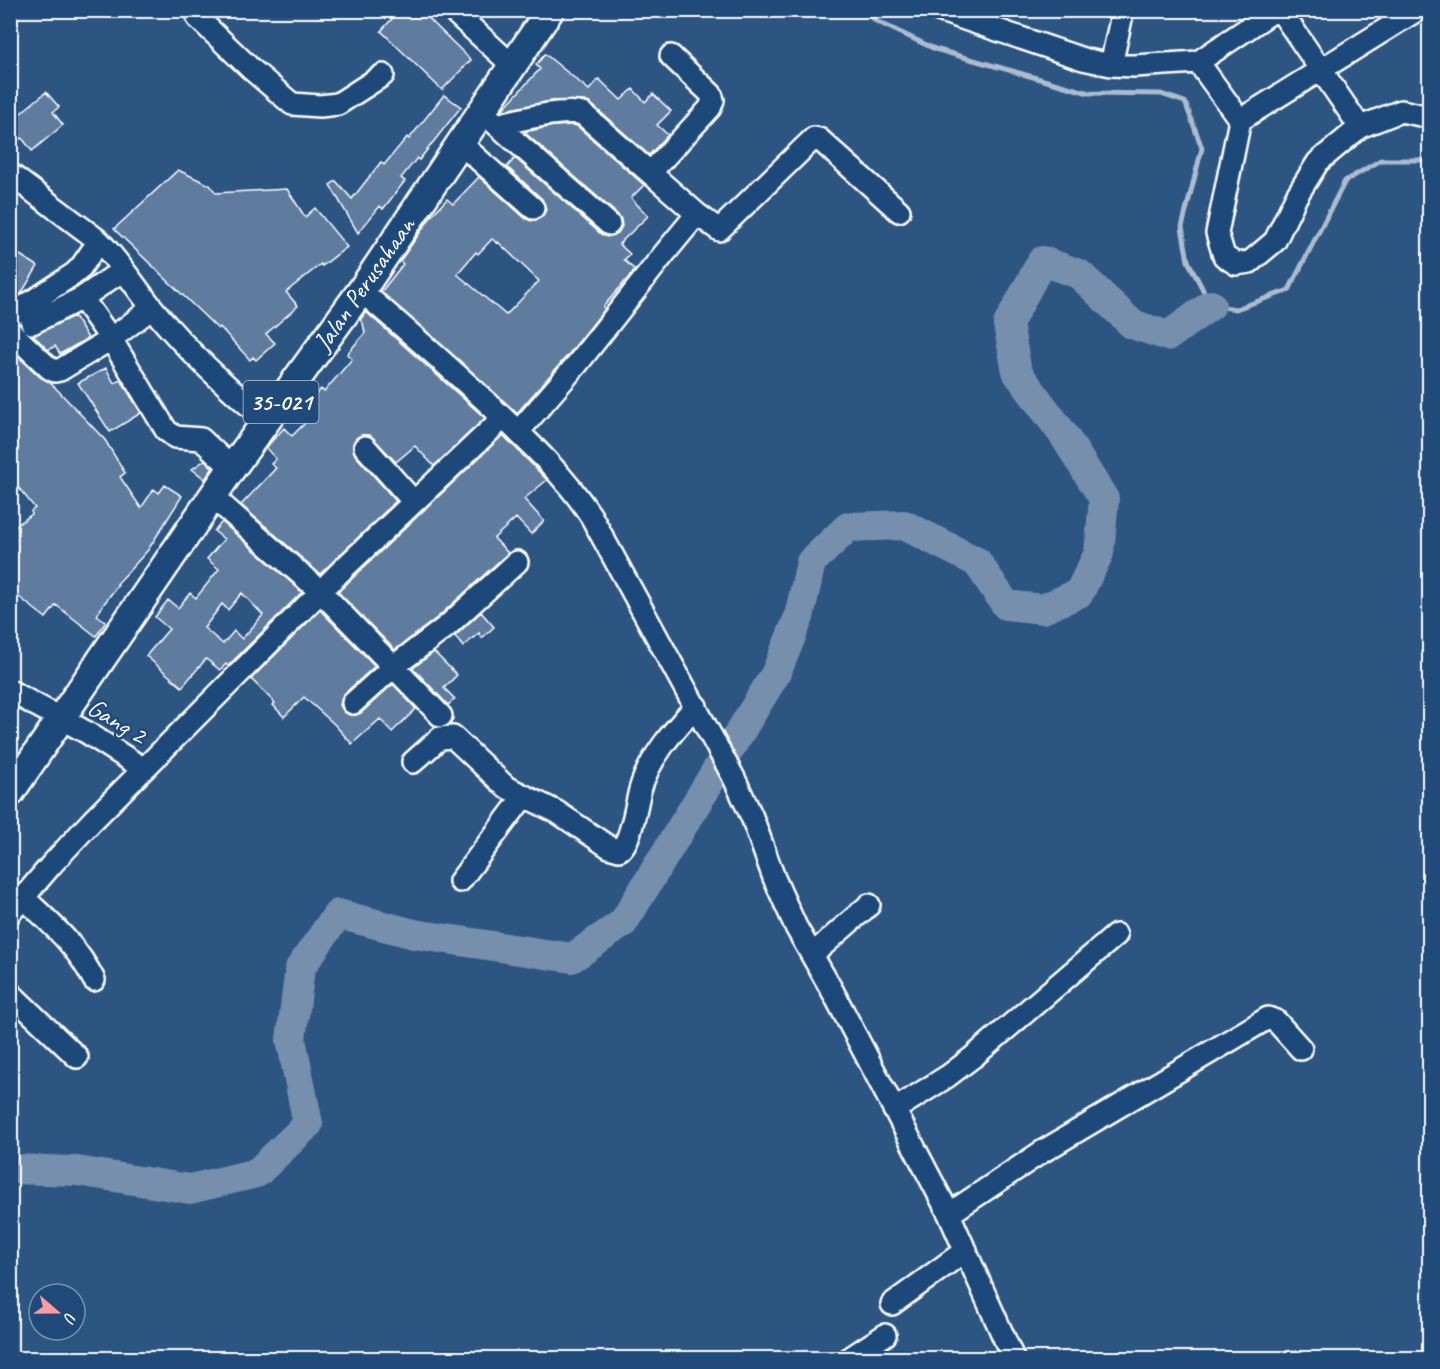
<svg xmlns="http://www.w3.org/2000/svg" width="1440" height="1369" viewBox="0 0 1440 1369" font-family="Caveat,sans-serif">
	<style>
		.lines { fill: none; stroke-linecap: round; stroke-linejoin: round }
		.stream { stroke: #acbcce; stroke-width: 5 }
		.river { stroke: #748fad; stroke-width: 30 }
		.building { fill: #5e7c9f; stroke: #fff; stroke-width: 1.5; fill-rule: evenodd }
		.minor-casing { stroke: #fff; stroke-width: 26 }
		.major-casing { stroke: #fff; stroke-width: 32 }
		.minor { stroke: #1f4a7a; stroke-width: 21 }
		.major { stroke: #1f4a7a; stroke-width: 27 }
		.labels { text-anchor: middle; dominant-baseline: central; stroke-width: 5; stroke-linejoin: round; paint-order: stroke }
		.shield { fill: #1f4a7a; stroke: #bcc9d7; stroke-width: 1.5 }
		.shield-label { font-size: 24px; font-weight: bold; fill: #fff }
		.street-label { font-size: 26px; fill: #fff; stroke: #1f4a7a }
	</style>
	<rect width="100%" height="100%" fill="#2c5582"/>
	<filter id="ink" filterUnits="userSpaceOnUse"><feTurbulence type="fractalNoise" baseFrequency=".0167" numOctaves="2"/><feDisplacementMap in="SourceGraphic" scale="12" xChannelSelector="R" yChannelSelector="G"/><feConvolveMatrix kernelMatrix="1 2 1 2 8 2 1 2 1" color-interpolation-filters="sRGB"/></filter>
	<g filter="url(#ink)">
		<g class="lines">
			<path class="stream" d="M874,10V20L935,49L1089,93L1161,94L1185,102L1202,148L1182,227L1188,261L1211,305L1236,309L1289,290L1345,181L1381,160H1430"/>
			<path class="river" d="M10,1169L77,1171L190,1189L257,1173L308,1124L291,1039L300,968L338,914L414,934L572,958L623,923L776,673L799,617L811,562L848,527L904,525L977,562L1006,605L1043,609L1079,593L1099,553L1104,499L1063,434L1017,372L1008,324L1042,261L1079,274L1132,324L1168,336L1211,305"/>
		</g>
		<path class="building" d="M400,10H420L471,60L442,90L381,31Z
			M545,54L589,90L599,79L621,100L633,89L645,102L653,94L671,111L657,125L668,135L649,155L591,104L585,101H551L501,111L540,69L536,65Z
			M46,92L59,107L53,112L63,125L32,151L22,138L19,140L10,130V122Z
			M444,95L461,107L419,160L417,158L401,178L405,181L383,209L380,206L358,233L330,185L336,181L352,199L381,162L384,165L407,137L409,139Z
			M573,125L577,126L644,185L631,198L648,216L619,244L630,254L624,260L635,270L603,307L605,309L568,355L517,413L381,292L403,264L400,261L433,214L447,199L453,204L479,177L525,218L531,221L542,217L546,210L542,199L507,167L515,158L601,234L607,237L618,233L622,226L621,219L617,214L524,132L554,126ZM492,239L497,243L498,242L539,281L506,315L457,274L476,252L478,254Z
			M178,170L210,185L216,193L287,189L305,217L315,208L347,247L322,266L321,264L286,292L298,306L266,334L275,343L256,360L253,357L250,360L220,327L218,329L114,229Z
			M10,249L38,266L21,294L10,300Z
			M366,312L485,418L434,466L415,446L396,462L370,435H362L356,438L353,444L355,455L396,501L320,574L241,505L276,468L271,464L276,459L266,448L271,442L284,428L292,436L310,418L302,409L321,389L324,392L352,359L347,354L365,333L363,323L360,320Z
			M74,316L88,338L60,354L55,346L48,350L33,335Z
			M10,349L40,377L50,382L105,440L125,473L120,477L141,508L154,489L159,493L165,485L182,496L148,550L117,584L118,585L103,605L97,615L106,622L96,636L56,605L46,618L10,590V530L32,514L31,511L35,508L18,487L10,493Z
			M106,368L114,383L121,380L141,413L110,432L78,383Z
			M503,435L547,480L524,499L544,521L531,534L516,518L494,538L508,553L438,617L395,650L338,592Z
			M205,460L213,468L205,479L192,469Z
			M222,522L302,592L228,666L226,664L220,670L206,659L182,687L146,656L169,629L155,617L168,600L178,608L190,593L196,598L219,569L207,559L224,539L214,531ZM242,593L263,615L242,639L234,631L223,644L204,628L222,604L228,610Z
			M320,610L375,666L344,694L340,705L344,712L350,715L361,713L393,684L416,709L392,732L380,719L352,744L334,724L304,697L284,717L273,705L275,703L251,679Z
			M481,612L494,627L482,638L479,633L463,647L455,636Z
			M434,652L457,675L444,688L455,699L448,705L413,668Z"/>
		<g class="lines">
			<g class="minor-casing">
				<path id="minor" d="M198,10V18L250,68L292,104L320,106L338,104L383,75
					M452,10L513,66
					M938,10L1083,59L1111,65L1134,66L1198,62
					M1275,10L1198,62L1240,120L1417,10
					M1280,10L1360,127
					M1111,65L1123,10
					M482,111L497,125C518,120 563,108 583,114L697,214L719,230L814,138L819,139L899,211
					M1240,120L1217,233L1224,256L1236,264L1250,262L1275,241L1296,197L1318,162L1360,127L1401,111L1430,117
					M497,125L609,224
					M460,143L533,208
					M651,172L710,108L713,100L711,94L671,56
					M10,174L99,241C120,262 135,287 154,310C187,351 227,387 267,421
					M361,291C407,330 452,369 495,410C530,443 565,476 591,516L734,778L752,817L774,878L796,927L833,992L949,1214L1013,1358
					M82,298L123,270
					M10,316L75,273L81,267L99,241
					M32,323L82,298L111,339L152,308
					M10,331L49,368L55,371L60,370L111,339L166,430L175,437L201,439L232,468
					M518,432L578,363L664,254L697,214
					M365,447L413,501
					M213,497L321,592L441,716
					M10,691L86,732L144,769
					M353,703L393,667L446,627L517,562
					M413,762L440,738L453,737L506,787L557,812L609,847L619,850C631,843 636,805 640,790C649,758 674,730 696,706
					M460,881L524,796
					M23,897C52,925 75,943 94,980
					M10,913L52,864L92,821L343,569L503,418
					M812,955L869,905
					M10,993L77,1057
					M894,1110L948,1076L973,1057L1116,935
					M949,1214L1040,1153L1268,1018L1276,1021L1301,1049
					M892,1304L966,1250
					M850,1358L885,1335"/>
			</g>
			<g class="major-casing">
				<path id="major" d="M10,793L232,468L361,291L550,10"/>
			</g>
			<use href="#minor" class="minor"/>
			<use href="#major" class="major"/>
		</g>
	</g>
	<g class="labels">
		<rect class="shield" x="243.5" y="381" width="75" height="42" rx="4.5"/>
		<g class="shield-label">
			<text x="281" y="402">35-021</text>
		</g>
		<g class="street-label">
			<text transform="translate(364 284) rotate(-55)">Jalan Perusahaan</text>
			<text transform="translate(117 721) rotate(31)">Gang 2</text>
		</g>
	</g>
	<rect width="1440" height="1369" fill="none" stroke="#1f4a7a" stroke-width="36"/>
	<rect x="18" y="18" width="1404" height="1333" fill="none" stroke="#fff" stroke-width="2" filter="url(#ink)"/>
	<g transform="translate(57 1312) rotate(110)"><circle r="28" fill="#1f4a7a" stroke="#7992af" stroke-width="1.5"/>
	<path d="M0-4.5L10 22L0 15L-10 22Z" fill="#ff9aa2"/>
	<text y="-9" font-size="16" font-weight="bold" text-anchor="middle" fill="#ffffff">U</text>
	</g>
</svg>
